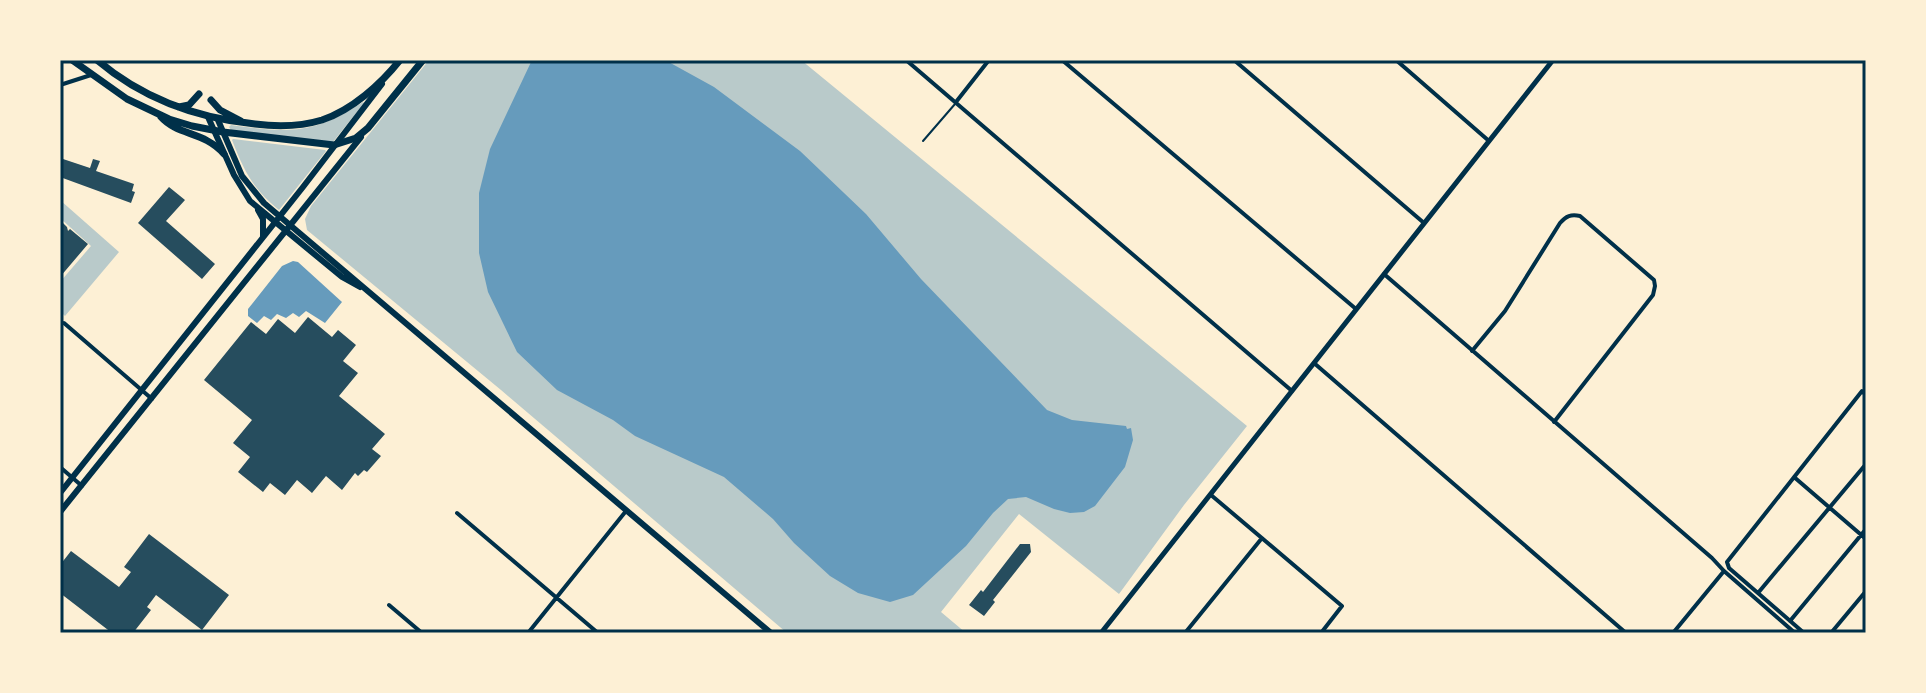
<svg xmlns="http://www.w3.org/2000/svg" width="1926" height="693" viewBox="0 0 1926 693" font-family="'IBM Plex Sans',sans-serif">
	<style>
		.green { fill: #b9caca }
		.water { fill: #669bbc }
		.building { fill: #264d5e }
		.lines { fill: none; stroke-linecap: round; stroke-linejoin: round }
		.service { stroke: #003049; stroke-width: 2 }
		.minor { stroke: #003049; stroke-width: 4 }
		.tertiary { stroke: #003049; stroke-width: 5 }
		.secondary { stroke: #003049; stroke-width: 6 }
		.primary { stroke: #003049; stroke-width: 7 }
		.neatline { fill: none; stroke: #003049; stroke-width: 3 }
	</style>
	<rect width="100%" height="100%" fill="#fdf0d5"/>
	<path class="green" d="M429,60H801L1247,426L1184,505L1119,594L1019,514L941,612L966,633H787L501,390L307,230L305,219L311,206Z
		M363,102L364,103L333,142L231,130L229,127L231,125C288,133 313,135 363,102Z
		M233,139L325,150L326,151L279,210C253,189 244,171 232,140Z
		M60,200L119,252L65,316L60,311V282L91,246L60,218Z"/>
	<path class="water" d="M532,60H665L714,87L800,151L821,171L866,214L921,279L1047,410L1072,420L1126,426L1127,429L1131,428L1133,440L1125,467L1095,506L1084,512L1070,513L1054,509L1026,497L1008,499L993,513L966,546L913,595L890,602L858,593L830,576L794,543L773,519L724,477L635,436L613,420L557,390L517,352L488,292L479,253V193L490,149Z
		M293,261L298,262L342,302L325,323L306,311L299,317L293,313L286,318L277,314L271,320L264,316L257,323L248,316V309L282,266Z"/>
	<path class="building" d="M60,158L90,168L93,159L100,161L96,171L134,184L132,191L135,192L131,203L60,177Z
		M169,187L185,200L166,221L215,264L202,279L138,223Z
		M60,220L67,227L68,231L70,229L88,244L60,277Z
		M308,317L332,337L338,330L356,345L343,361L358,373L339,396L385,434L372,449L381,456L367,472L364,470L358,476L355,473L342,490L326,476L312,493L297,480L285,495L270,483L263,492L238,472L250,457L233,443L252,420L204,380L251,322L266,334L278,319L295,333Z
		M149,534L229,595L202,630L156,595L147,607L151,610L133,633H112L60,593V565L71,551L119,587L131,572L124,567Z
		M1020,544H1030L1031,552L993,600L995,602L984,616L969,605L981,590L983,592Z"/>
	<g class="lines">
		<path class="service" d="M923,141L955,104"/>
		<path class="minor" d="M906,60L1292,391
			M1062,60L1356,309
			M1234,60L1424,223
			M1396,60L1489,141
			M60,85L91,75
			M956,102L989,60
			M1384,274L1712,558L1724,571L1795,633
			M64,323L152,399
			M1472,351L1505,311L1560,223C1566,216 1571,214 1580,216L1654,280L1655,286L1653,295L1554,422
			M1314,363L1626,633
			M60,467L82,486
			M1794,477L1866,539
			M1211,495L1342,606L1321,633
			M457,513L598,633
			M1758,593L1866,464
			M389,605L422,633
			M1790,621L1866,529
			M528,633L626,511
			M1185,633L1262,538
			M1673,633L1724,571
			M1804,633L1729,568L1727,562L1862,391L1866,395
			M1831,633L1866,591"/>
		<path class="tertiary" d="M1101,633L1553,60"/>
		<path class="secondary" d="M208,117L234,175L250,201L342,277L360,287
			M218,120L242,176L264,203L771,633
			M258,210L263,219V237
			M60,493L303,187L382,84
			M60,512L361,137"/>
		<path class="primary" d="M72,60L127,99L169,119L192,126L223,132L334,145L356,138L368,128L423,60
			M97,60C143,99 195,118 255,124C278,127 299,127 322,120C352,110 381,84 400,60
			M211,100L220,110L241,121
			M179,107L189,105L199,94
			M161,117C178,136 204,131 224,154"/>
	</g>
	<rect width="1926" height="693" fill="none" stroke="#fdf0d5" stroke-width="124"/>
	<rect x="62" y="62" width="1802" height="569" class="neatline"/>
</svg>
